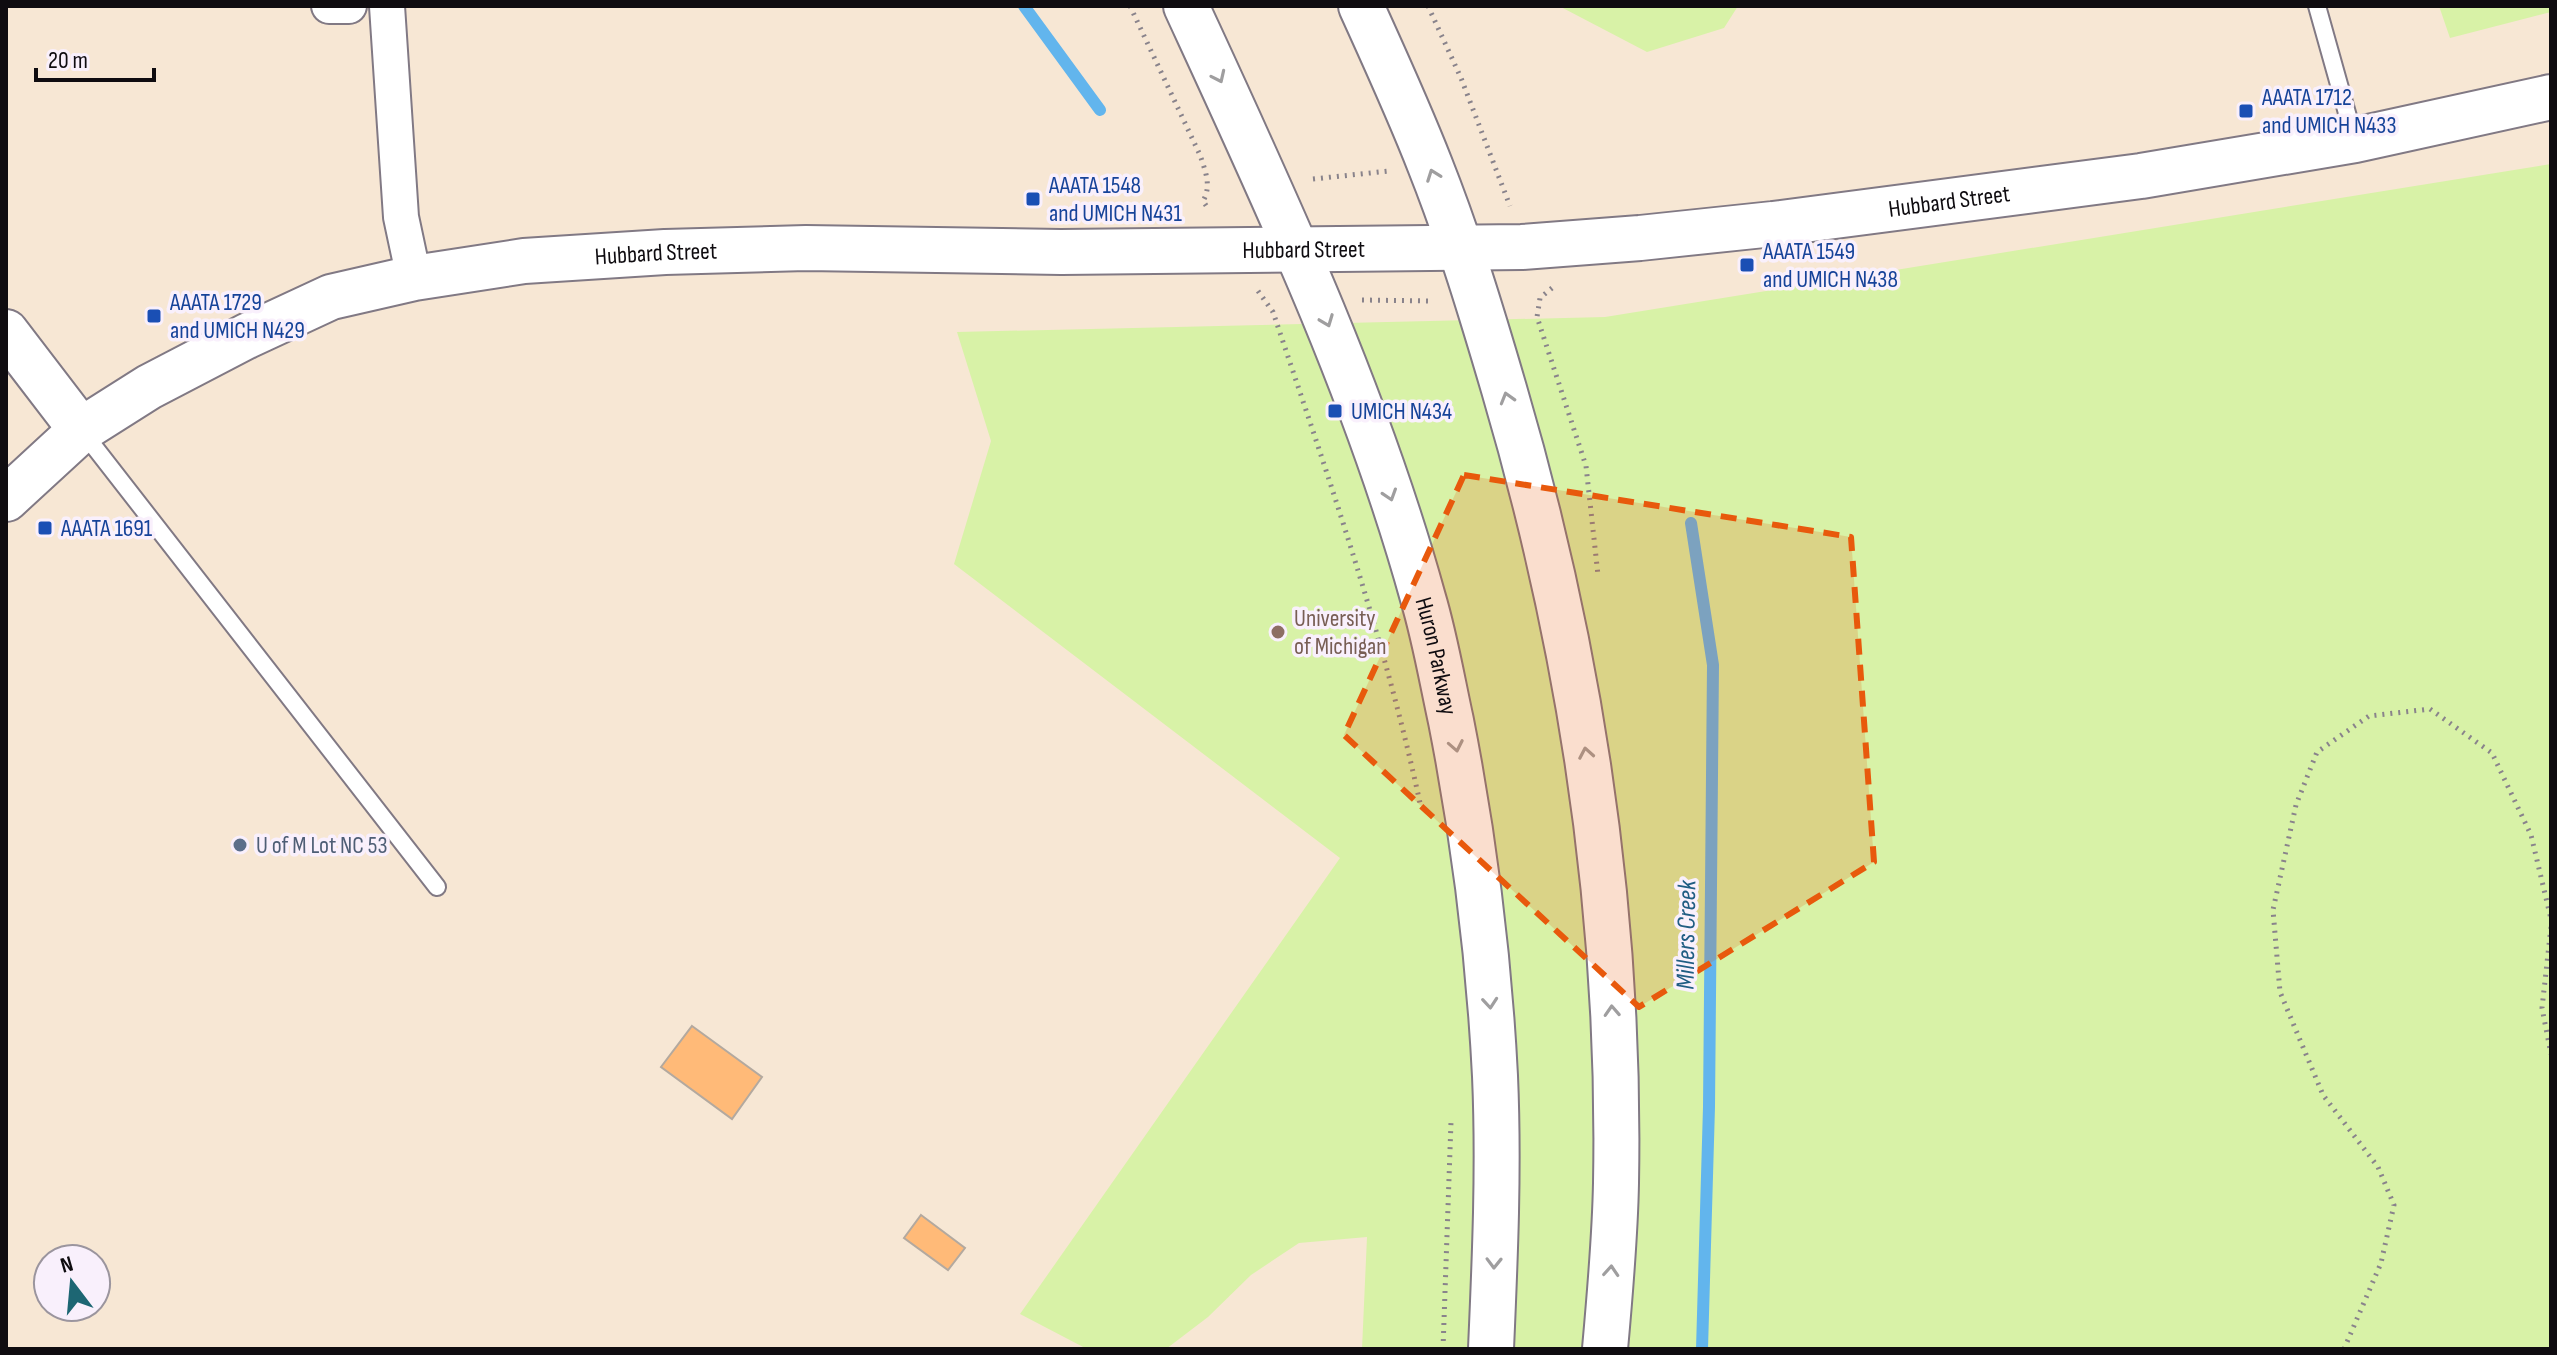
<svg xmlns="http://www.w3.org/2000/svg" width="2557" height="1355" viewBox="0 0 2557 1355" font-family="'Sofia Sans Condensed',sans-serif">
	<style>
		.education { fill: #f7e7d4; fill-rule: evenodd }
		.green { fill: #d8f2a7 }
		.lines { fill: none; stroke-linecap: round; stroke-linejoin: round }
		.stream { stroke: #62b5ed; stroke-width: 12 }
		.building { fill: #ffba78; stroke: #b3a99f; stroke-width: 2 }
		.lane-casing { stroke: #817984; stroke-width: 20 }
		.street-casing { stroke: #817984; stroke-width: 38 }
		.secondary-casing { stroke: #817984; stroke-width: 48 }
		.path { stroke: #89838b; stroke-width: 5; stroke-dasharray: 2 6; stroke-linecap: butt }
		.lane { stroke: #fff; stroke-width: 16 }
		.street { stroke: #fff; stroke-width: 34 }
		.secondary { stroke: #fff; stroke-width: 44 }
		.oneway { stroke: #9f9e9f }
		.marked { fill: #e8590c; fill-opacity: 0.2; stroke: #e8590c; stroke-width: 6; stroke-dasharray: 16 10; stroke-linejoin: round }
		.transit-dot { fill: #1a4fb4; stroke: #f9f0fc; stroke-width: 3 }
		.education-dot { fill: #8d6e63; stroke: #f9f0fc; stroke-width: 3 }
		.service-dot { fill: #5c6f8a; stroke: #f9f0fc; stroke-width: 3 }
		.labels { text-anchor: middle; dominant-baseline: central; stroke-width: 7; stroke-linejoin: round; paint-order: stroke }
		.transit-label { font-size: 24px; fill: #164399; stroke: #f9f0fc; text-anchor: start }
		.street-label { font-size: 24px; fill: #0f0c10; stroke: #f9f0fc }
		.education-label { font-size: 24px; fill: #785e54; stroke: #f9f0fc; text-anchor: start }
		.service-label { font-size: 24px; fill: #4e5e75; stroke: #f9f0fc; text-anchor: start }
		.water-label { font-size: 26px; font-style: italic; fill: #205d83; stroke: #f9f0fc }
	</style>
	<rect width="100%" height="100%" fill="#f9f0fc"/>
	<path class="education" d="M6,6H2551V1349H6ZM48,1259H96V1307H48Z"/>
	<path class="green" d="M1559,6H1738L1724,28L1647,52Z
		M2439,6H2551V12L2450,38Z
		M2551,164V1349H1362L1367,1237L1299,1243L1251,1275L1208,1317L1166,1349H1087L1020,1314L1340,858L954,564L991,441L957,332L1605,317Z"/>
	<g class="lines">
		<path class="stream" d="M1024,6L1100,110
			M1691,523L1713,665L1709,1107L1702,1349"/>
	</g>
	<path class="building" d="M692,1026L762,1077L732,1119L661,1067Z
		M921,1215L965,1248L948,1270L904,1238Z"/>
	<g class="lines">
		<g class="lane-casing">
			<path id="lane" d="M2317,6L2354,138
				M82,431L437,887"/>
		</g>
		<g class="street-casing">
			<path id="street" d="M329,6H349
				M387,6L401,217L414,278"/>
		</g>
		<g class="secondary-casing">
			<g id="secondary">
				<path id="s1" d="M1186,6C1275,199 1366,392 1423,598C1435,638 1442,680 1451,721C1474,838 1489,957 1495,1076C1499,1167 1495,1258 1491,1349"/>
				<path d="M1361,6C1385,59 1409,111 1430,165C1459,238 1482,314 1504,389C1580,647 1621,914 1616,1183C1615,1238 1610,1294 1605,1349"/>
				<path d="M6,332L81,430"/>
				<path id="s2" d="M6,499L81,430L149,387L247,336L331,297L414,278L524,261L665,252L806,248L1061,252L1522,247L1640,238L1773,224L2141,176L2355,140L2551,97"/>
			</g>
		</g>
		<path class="path" d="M1130,6L1200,155C1205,170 1212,186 1203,201L1207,207
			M1428,6L1461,78L1510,206
			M1313,179L1389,171
			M1552,288L1540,298L1537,317L1586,466L1598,575
			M1258,291L1273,312C1327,473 1384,636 1420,803
			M1362,300L1430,301
			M2551,927L2542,1008L2551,1054
			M1443,1349L1451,1122
			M2344,1349L2381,1263L2394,1205L2378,1167L2323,1095L2280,992L2273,910L2296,805L2317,752L2369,716L2430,709L2492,753L2531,835L2551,919"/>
		<use href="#lane" class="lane"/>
		<use href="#street" class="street"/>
		<use href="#secondary" class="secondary"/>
	</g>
	<defs><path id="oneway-chevron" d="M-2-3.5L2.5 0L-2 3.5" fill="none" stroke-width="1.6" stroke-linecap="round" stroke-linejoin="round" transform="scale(2)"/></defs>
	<g class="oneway">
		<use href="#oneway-chevron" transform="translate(1219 77) rotate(65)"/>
		<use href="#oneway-chevron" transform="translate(1433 175) rotate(-110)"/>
		<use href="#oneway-chevron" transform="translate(1327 321) rotate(69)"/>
		<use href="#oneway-chevron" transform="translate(1507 398) rotate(-106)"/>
		<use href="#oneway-chevron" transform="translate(1390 495) rotate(72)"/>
		<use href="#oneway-chevron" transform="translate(1456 746) rotate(79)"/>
		<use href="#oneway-chevron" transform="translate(1586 753) rotate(-100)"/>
		<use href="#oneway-chevron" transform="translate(1490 1003) rotate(85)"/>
		<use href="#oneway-chevron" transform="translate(1612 1011) rotate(-93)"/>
		<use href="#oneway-chevron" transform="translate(1494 1263) rotate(91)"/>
		<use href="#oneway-chevron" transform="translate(1611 1271) rotate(-86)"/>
	</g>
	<path class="marked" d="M1464,475L1851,537L1874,862L1639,1007L1344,735Z"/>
	<g class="transit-dot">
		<rect x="2238" y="103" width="16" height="16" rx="4"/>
		<rect x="1025" y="191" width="16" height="16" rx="4"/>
		<rect x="1739" y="257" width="16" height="16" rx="4"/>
		<rect x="146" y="308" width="16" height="16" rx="4"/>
		<rect x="1327" y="403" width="16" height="16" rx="4"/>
		<rect x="37" y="520" width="16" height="16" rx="4"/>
	</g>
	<circle class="education-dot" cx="1278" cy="632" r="8"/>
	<circle class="service-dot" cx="240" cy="845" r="8"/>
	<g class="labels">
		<g class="transit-label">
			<text x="2262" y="97">AAATA 1712<tspan x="2262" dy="28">and UMICH N433</tspan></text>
			<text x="1049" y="185">AAATA 1548<tspan x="1049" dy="28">and UMICH N431</tspan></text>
			<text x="1763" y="251">AAATA 1549<tspan x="1763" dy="28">and UMICH N438</tspan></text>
			<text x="170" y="302">AAATA 1729<tspan x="170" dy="28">and UMICH N429</tspan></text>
			<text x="1351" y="411">UMICH N434</text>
			<text x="61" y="528">AAATA 1691</text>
		</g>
		<g class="street-label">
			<text stroke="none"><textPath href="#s2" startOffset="2010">Hubbard Street</textPath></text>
			<text stroke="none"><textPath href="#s2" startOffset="1362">Hubbard Street</textPath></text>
			<text stroke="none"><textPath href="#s2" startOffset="714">Hubbard Street</textPath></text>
			<text stroke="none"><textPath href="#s1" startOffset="698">Huron Parkway</textPath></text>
		</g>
		<g class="education-label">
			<text x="1294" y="618">University<tspan x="1294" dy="28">of Michigan</tspan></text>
		</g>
		<g class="service-label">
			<text x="256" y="845">U of M Lot NC 53</text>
		</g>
		<g class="water-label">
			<text transform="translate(1687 935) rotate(-89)">Millers Creek</text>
		</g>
	</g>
	<rect width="2557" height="1355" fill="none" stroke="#0f0c10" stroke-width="16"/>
	<g transform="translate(72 1283) rotate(344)"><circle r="38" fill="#f9f0fc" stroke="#9b959e" stroke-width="2"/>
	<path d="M0-6L14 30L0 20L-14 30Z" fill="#1d6673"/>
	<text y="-12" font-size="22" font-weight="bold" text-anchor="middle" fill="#0f0c10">N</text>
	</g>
	<path d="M36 68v12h118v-12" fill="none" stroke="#0f0c10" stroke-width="4"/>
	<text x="48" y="68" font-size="24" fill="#0f0c10" stroke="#f9f0fc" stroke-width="6" paint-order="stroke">20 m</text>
</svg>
